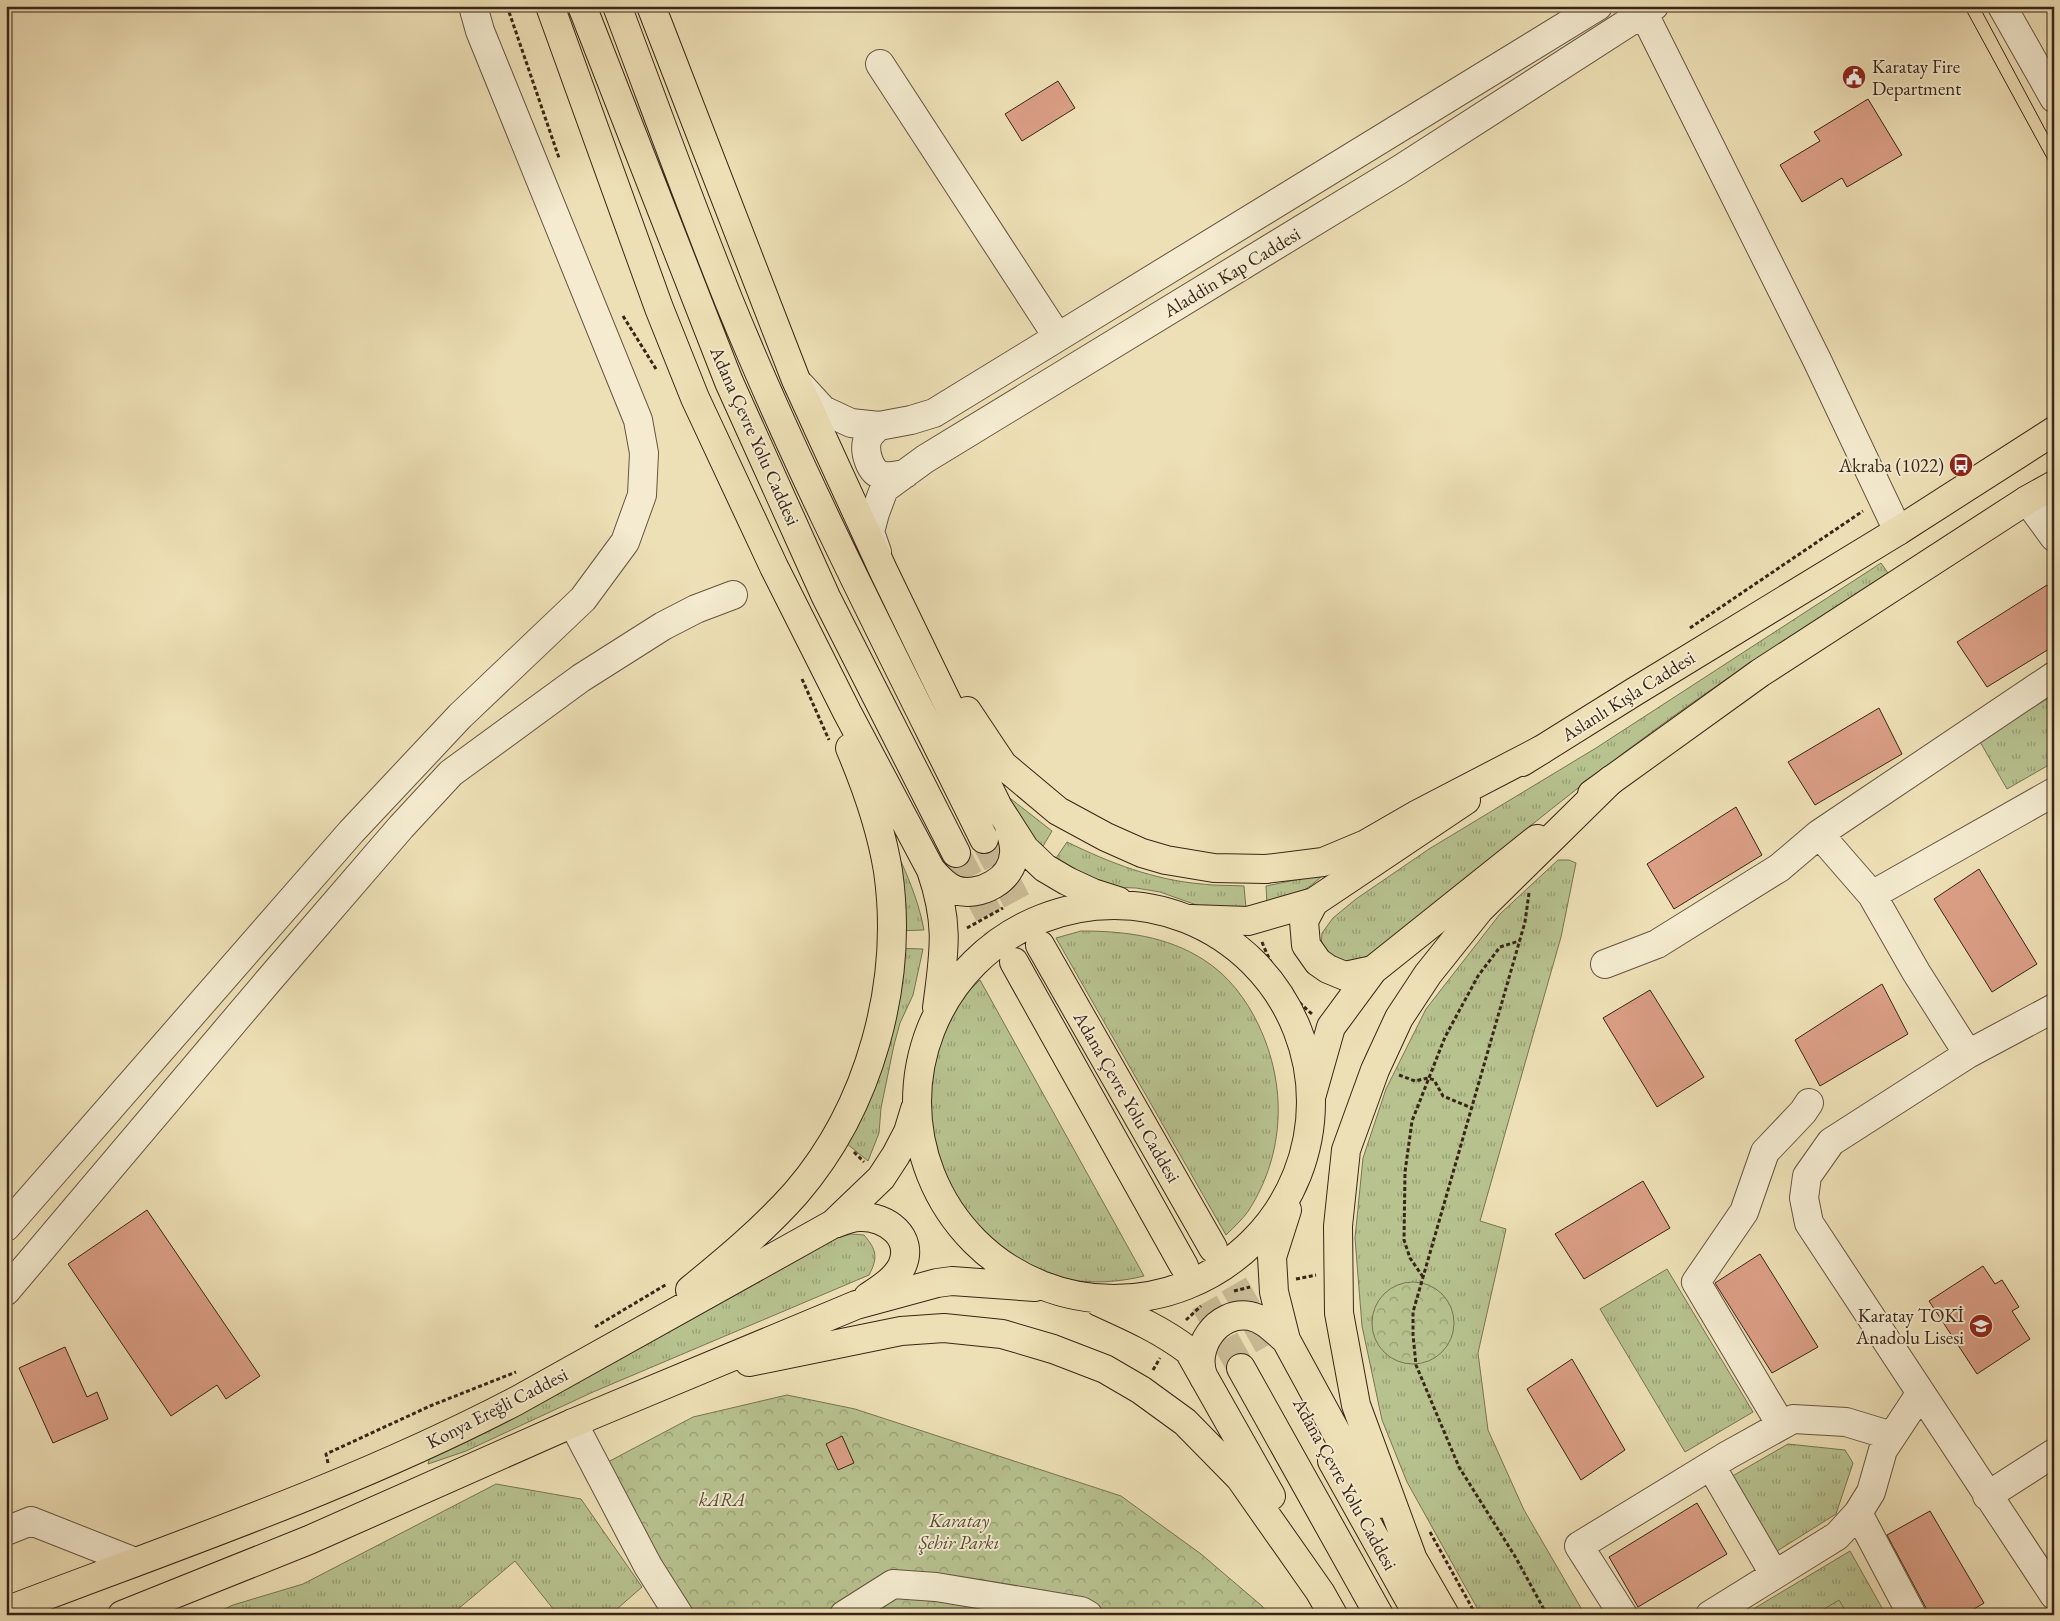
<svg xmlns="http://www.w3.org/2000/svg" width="2060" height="1621" viewBox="0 0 2060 1621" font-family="'EB Garamond',serif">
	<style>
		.grass { fill: url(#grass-tufts); stroke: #787454 }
		.forest { fill: url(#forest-crowns); stroke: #787454 }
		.building { fill: #db9f86; stroke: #382518 }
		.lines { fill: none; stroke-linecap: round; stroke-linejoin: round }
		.highway-tunnel { stroke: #cabb96; stroke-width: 28; stroke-dasharray: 28 14; stroke-linecap: butt }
		.minor-casing { stroke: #665440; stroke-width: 30 }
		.major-casing { stroke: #382518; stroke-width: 30 }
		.highway-casing { stroke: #382518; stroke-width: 30 }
		.path { stroke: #382518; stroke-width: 3; stroke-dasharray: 4 2.5; stroke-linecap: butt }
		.minor { stroke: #f4ebd0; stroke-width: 28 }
		.major { stroke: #eee0b6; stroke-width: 28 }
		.highway { stroke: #eee0b6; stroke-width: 28 }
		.tram { stroke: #382518; stroke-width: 1 }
		.labels { text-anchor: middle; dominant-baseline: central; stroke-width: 4; stroke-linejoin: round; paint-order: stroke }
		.poi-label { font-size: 19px; fill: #382518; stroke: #f4ebd0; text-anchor: end }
		.street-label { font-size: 19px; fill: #382518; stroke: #f4ebd0 }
		.park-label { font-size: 19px; font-style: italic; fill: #584c36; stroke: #f4ebd0 }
	</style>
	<defs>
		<pattern id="grass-tufts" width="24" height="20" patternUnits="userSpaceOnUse" patternTransform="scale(1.25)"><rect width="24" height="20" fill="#b7c28f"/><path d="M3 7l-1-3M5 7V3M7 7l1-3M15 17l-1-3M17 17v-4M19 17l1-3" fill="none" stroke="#969d74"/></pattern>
		<pattern id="forest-crowns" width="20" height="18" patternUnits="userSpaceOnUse" patternTransform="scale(1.25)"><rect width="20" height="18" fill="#b7c28f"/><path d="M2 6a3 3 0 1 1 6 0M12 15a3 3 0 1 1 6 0" fill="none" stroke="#969d74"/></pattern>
	</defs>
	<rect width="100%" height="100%" fill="#eee0b6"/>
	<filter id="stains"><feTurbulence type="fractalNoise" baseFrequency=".004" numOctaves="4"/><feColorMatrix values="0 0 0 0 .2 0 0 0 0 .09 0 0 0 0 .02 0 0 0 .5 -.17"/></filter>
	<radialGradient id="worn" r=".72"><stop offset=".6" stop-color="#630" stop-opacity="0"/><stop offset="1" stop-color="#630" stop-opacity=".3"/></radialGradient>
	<path class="grass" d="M1881,563L1888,573C1813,622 1737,670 1664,723C1562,797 1466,879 1368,958L1343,967L1321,948L1322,933L1333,918L1356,899L1429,849L1596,748Z
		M2054,695V762L2007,789L1979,740Z
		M1002,792L1052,831L1036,858Z
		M890,837C904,868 918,897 924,930L894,931Z
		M1067,842C1110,863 1154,880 1202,884C1216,886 1230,885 1244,886L1246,909L1205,908L1160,892L1136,888L1110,887L1050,867Z
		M1558,860H1569L1576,863L1561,937L1480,1221L1506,1229L1478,1353L1488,1430L1524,1510L1585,1615H1481L1407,1482L1382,1420L1362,1326L1355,1238L1363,1158L1386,1089L1426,1009L1500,914Z
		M1324,874C1309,889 1288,902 1267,904L1266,886Z
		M1081,931C1124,931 1167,936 1204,960C1228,975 1247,1000 1259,1026C1287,1086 1285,1153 1249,1210C1243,1219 1234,1227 1226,1235L1056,938Z
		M890,948L923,949L913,995L900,1023L894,1045L881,1108L879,1133L868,1161L841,1139Z
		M980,980L1144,1276C1092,1289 1034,1281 990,1246C981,1240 974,1230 967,1221C919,1160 914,1072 957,1005C963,996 972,988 980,980Z
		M851,1234L864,1235C877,1250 878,1258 869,1275L593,1392L466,1451L428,1464L430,1457L833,1239Z
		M1667,1269L1753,1412L1685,1452L1600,1309Z
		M1788,1444L1845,1450L1853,1463L1836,1514L1774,1553L1729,1478Z
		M496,1484L581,1499L642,1587L610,1615H558L515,1561L451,1615H211L233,1605L303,1584Z
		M1850,1551L1886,1615L1745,1614Z"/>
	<path class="forest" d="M1372 1323a41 41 0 1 1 82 0a41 41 0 1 1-82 0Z
		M787,1395L855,1409L1121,1496L1201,1554L1262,1606L1269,1615H690L606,1463L693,1417Z
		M1839,1600L1848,1615H1814Z"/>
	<path class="building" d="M1058,81L1075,108L1022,141L1005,114Z
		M1868,99L1902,155L1847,187L1842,178L1802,202L1780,165L1820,141L1814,132Z
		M2047,585L2054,595V646L1987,687L1957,642Z
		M1879,708L1902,754L1815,805L1788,762Z
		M1736,807L1762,855L1674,909L1647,864Z
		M1979,869L2037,964L1992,992L1934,899Z
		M1882,984L1908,1034L1820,1086L1795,1040Z
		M1650,990L1704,1077L1657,1107L1603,1018Z
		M1643,1181L1670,1228L1584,1279L1555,1234Z
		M147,1210L260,1376L226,1399L217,1385L171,1416L68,1264Z
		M1760,1254L1818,1347L1772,1373L1715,1283Z
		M1983,1266L1995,1284L2002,1280L2019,1307L2012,1311L2030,1339L1977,1374L1929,1301Z
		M65,1347L87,1397L97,1392L108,1419L53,1443L19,1368Z
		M1572,1359L1625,1450L1581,1480L1527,1389Z
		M842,1436L854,1463L838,1470L826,1444Z
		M1697,1503L1727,1554L1638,1607L1609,1557Z
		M1930,1511L1984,1603L1964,1615H1927L1926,1608L1887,1535Z"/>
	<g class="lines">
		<path class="highway-tunnel" d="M984,839L1040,945
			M956,853L1014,962
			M1213,1248L1272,1352
			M1184,1266L1241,1368"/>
		<g class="minor-casing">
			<path id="minor" d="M1640,6L1817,360L1898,531
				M2002,6L2054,98
				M880,64L1057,336
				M800,385L823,410L851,423L879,426L911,420L934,413L1598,6
				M879,426C874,430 869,434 867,441C864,452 870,472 881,475C889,478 897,475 905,474
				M2027,500L2054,537
				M877,552L870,532L875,513L884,489L925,459L1399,170L1654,6
				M1819,834L1872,895
				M1605,964L1657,944L1779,868L1819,834L2054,676
				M2054,1008L1968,1054L1831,1142L1807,1176L1804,1198L1809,1223L2054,1595
				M1968,1054L1916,972L1872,895L2054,792
				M6,1227L351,832L460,716L583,599L625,542L642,495L644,453L638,420L480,31L473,6
				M6,1291L269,980L401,827L451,773L581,678L663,626L696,609L733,595
				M573,1423L648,1566L679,1615
				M1781,1425L1696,1282L1744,1212L1765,1152L1803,1112L1809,1103
				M1711,1466L1774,1574
				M1987,1496L2054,1453
				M1858,1513L1912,1615
				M6,1531L31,1521L135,1562
				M844,1615L893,1584L936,1587L1081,1611L1088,1615
				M1623,1615L1579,1546L1728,1455L1793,1419L1846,1422L1892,1436
				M1710,1615L1837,1536L1858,1513L1871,1492L1883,1450L1920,1394"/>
		</g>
		<g class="major-casing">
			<path id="major" d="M1522,762L1634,692L1898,531L2054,431
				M1592,794L1760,673L2027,500L2054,485
				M1314,902L1304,921L1306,945L1318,962L1328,969L1345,976L1373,970
				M1191,919L1248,921L1314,902L1466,800
				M1312,1094L1331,1027L1373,970L1537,839"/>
		</g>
		<g class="highway-casing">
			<path id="highway" d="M550,6L659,308L695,398L774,567L847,712L931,870C950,925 944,953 937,1008
				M582,6L729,382L826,597L956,853
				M617,6C654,104 690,204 729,301C804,485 896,661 984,839
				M651,6L796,380L884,572L998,807L1025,849L1045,868L1067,881L1093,893L1118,901
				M967,711L1003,765L1058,811L1106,837L1142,853L1166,860L1214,868L1266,869L1323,862L1366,844L1418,814L1541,750
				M931,870C938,878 945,886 955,890C979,898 1013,880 1014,853C1015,844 1011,835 1009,826
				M917 1102a197 197 0 1 1 394 0a197 197 0 1 1-394 0Z
				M1040,945L1213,1248
				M1014,962L1184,1266
				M1287,1210L1272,1257L1274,1292L1286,1340L1341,1441L1379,1504
				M834,1224C842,1221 852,1217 860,1217C886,1216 915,1237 902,1266C895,1280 880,1289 868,1297
				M690,1290C727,1260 764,1229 796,1193C870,1107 904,983 888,871C881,828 867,788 850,748
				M1099,1302C1130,1316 1162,1330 1189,1351L1271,1496
				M749,1362L901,1331L944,1328L1002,1334L1053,1349L1105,1369L1141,1390L1185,1422L1240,1478L1320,1592L1333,1615
				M1241,1368L1379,1615
				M1204,1378C1191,1349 1217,1310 1250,1316C1265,1319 1275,1331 1286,1340
				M1332,1461L1418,1615
				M1403,1542L1445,1615
				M1412,1557L1356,1405L1339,1313L1338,1226L1346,1150L1375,1070L1399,1018L1428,974L1480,909L1611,780
				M6,1611C178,1545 353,1486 516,1401L833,1224L881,1178L896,1155L908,1132L915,1109
				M122,1615L309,1540L573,1423L856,1305L937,1283L952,1281L1035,1287"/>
		</g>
		<path class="path" d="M507,6L559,158
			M623,316L656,369
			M1690,628L1863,511
			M802,679L829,740
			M1529,893L1525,922L1413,1312V1335L1416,1365L1459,1467L1516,1558L1547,1615
			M967,928L1003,908
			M1262,942C1273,970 1288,994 1312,1014
			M1399,1075L1415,1081L1428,1078L1434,1080L1443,1096L1472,1108
			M854,1152L864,1162
			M1423,1277L1410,1258L1404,1240L1405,1172L1412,1121L1445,1037L1478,976L1500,947L1519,941
			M1296,1279L1316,1275
			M1234,1291L1250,1287
			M1186,1320L1201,1306
			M595,1327L667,1284
			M1153,1370L1160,1358
			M328,1463L326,1454L430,1406L516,1372
			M1430,1532L1476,1615"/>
		<use href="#minor" class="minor"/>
		<use href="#major" class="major"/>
		<use href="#highway" class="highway"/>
		<path class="tram" d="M1964,6L2054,171
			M1979,6L2054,146"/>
	</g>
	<defs>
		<g id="civic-disc" transform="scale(1.25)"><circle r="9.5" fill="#8f2418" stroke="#f4ebd0"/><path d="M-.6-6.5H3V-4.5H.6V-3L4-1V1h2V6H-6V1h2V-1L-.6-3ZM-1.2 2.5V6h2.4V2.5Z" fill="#fff"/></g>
		<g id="bus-disc" transform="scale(1.25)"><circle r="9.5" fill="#8f2418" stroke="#f4ebd0"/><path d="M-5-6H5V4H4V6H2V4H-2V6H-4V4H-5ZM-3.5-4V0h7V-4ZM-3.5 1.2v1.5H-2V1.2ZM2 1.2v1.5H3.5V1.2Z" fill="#fff"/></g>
		<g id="school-disc" transform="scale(1.25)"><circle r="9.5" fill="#8f2418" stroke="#f4ebd0"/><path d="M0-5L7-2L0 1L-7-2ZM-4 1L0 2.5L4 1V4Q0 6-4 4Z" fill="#fff"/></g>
	</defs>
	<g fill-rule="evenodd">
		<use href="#civic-disc" x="1854" y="77"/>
		<use href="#bus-disc" x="1961" y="465"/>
		<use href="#school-disc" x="1981" y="1326"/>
	</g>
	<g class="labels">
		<g class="poi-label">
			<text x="1872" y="66" text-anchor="start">Karatay Fire<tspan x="1872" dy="22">Department</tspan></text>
			<text x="1944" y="465">Akraba (1022)</text>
			<text x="1964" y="1315">Karatay TOKİ<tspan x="1964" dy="22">Anadolu Lisesi</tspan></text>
		</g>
		<g class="street-label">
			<text transform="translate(1232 272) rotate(-31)">Aladdin Kap Caddesi</text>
			<text transform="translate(755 436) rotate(66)">Adana Çevre Yolu Caddesi</text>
			<text transform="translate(1628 696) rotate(-32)">Aslanlı Kışla Caddesi</text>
			<text transform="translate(1127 1097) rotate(60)">Adana Çevre Yolu Caddesi</text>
			<text transform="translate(497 1408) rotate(-27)">Konya Ereğli Caddesi</text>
			<text transform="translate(1345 1484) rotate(61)">Adana Çevre Yolu Caddesi</text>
		</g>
		<g class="park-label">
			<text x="722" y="1499">kARA</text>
			<text x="959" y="1520">Karatay<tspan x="959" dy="22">Şehir Parkı</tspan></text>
		</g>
	</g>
	<rect width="2060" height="1621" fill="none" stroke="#eee0b6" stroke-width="25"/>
	<rect x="8" y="8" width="2045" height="1606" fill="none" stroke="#382518" stroke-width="2.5"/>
	<rect x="12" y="12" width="2035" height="1596" fill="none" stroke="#382518"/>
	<rect width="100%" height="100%" filter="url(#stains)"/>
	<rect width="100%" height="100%" fill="url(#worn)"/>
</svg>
